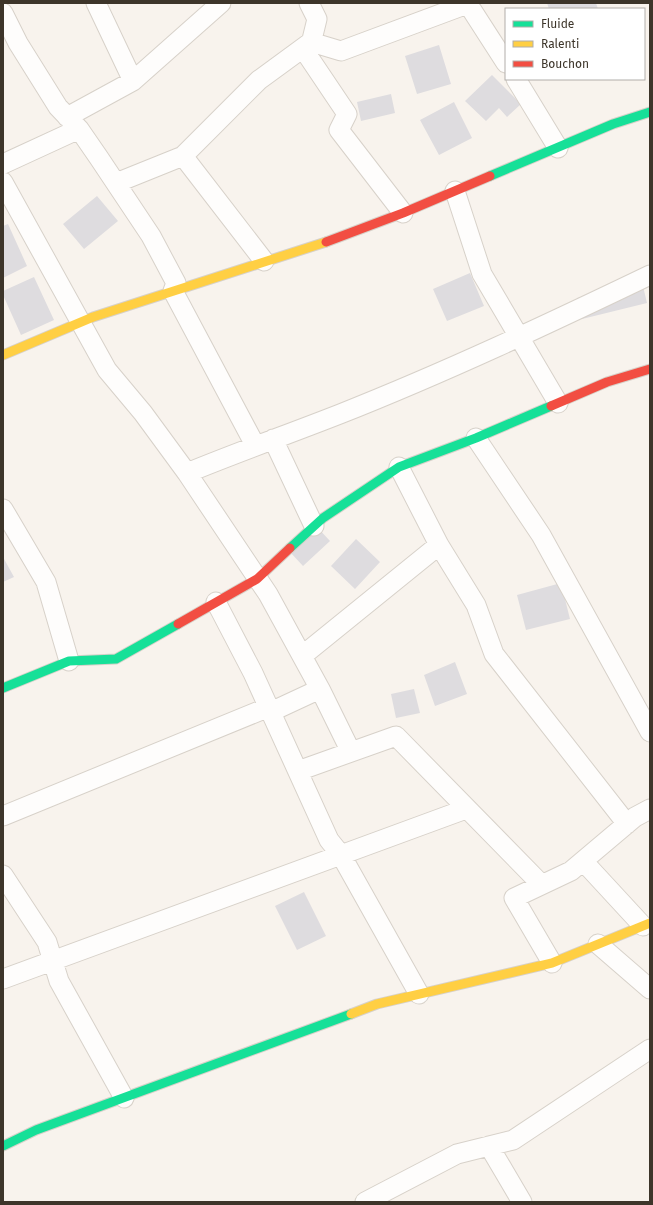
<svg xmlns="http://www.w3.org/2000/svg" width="653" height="1205" viewBox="0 0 653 1205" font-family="'Fira Sans',sans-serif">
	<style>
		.building { fill: #dedcdf }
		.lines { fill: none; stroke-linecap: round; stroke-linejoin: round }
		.street-casing { stroke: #d7d1c9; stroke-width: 21 }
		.fast-casing { stroke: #d7d1c9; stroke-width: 11 }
		.slow-casing { stroke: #d7d1c9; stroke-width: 11 }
		.jam-casing { stroke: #d7d1c9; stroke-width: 11 }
		.street { stroke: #fefdfc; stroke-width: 19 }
		.fast { stroke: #16e098; stroke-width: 9 }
		.slow { stroke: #ffcf43; stroke-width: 9 }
		.jam { stroke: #f24e42; stroke-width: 9 }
	</style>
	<rect width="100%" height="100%" fill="#f8f3ed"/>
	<path class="building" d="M547,3H596L598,9H549Z
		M439,45L451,84L417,94L405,56Z
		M492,75L521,104L507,117L499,108L486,121L465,101Z
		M391,94L395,113L361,121L357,102Z
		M454,102L472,138L439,155L420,120Z
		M97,196L118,221L84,249L63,224Z
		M8,224L27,266L3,278V226Z
		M470,273L484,306L447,321L433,289Z
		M34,277L54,320L21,335L3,295V291Z
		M642,282L647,303L582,319L577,298Z
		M317,527L330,541L303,566L290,552Z
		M356,539L380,562L355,589L331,566Z
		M3,557L14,577L3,582Z
		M561,583L570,619L526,630L517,595Z
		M455,662L467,694L435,706L424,675Z
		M414,689L420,713L396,718L391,694Z
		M304,892L326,936L297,950L275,906Z"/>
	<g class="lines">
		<g class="street-casing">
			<path id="street" d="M96,3L133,81
				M309,3L317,19L308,56L347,114L339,130L403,213
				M468,4L506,63
				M3,13L18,43L58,107L79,129L99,158L151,236L176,283L173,291L255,445
				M516,79L558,148
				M67,117L133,81L221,3
				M183,156L264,261
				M3,164L79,129
				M3,182L107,370L143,413L187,473L268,594L320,689L351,752
				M116,183L183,156L259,80L311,42L341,51L470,3
				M455,191L482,274L558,403
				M476,438L541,535L650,732
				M273,439L314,526
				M399,467L439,545L476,605L494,654L627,824
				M187,473C238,452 289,434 340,414C446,372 548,324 650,275
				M3,509L46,582L69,661
				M216,602L253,673L329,840L341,855L419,994
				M302,656L439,545
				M298,771L396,736L541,884
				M3,816L269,707L277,709L320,689
				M583,861L643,926
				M3,875L47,942L59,981L124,1098
				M598,944L650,989
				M552,963L514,898L571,871L635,817L650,809
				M3,979L466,809
				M489,1146L522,1202
				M365,1202L457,1154L513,1140L650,1049"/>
		</g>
		<g class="fast-casing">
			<path id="fast" d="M490,176L613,124L650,112
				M290,548L323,518L399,467L476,438L551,406
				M3,688L69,661L116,659L178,624
				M3,1146L36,1130L351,1014"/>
		</g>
		<g class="slow-casing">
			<path id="slow" d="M3,355L93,317L326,242
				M351,1014L377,1004L552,963L650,923"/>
		</g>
		<g class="jam-casing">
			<path id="jam" d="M326,242L403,213L490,176
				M551,406L607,382L650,369
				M178,624L257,579L290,548"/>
		</g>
		<use href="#street" class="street"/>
		<use href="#fast" class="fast"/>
		<use href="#slow" class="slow"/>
		<use href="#jam" class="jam"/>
	</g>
	<rect width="653" height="1205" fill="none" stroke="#3d352a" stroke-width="8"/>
	<rect x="505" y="8" width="140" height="72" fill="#ffffff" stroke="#b1aeaa"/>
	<rect x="513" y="21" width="20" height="6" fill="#16e098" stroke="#b1aeaa"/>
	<text x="541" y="28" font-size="12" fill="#3d352a">Fluide</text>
	<rect x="513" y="41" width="20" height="6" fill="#ffcf43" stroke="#b1aeaa"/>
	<text x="541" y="48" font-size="12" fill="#3d352a">Ralenti</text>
	<rect x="513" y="61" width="20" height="6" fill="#f24e42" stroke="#b1aeaa"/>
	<text x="541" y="68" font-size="12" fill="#3d352a">Bouchon</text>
</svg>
